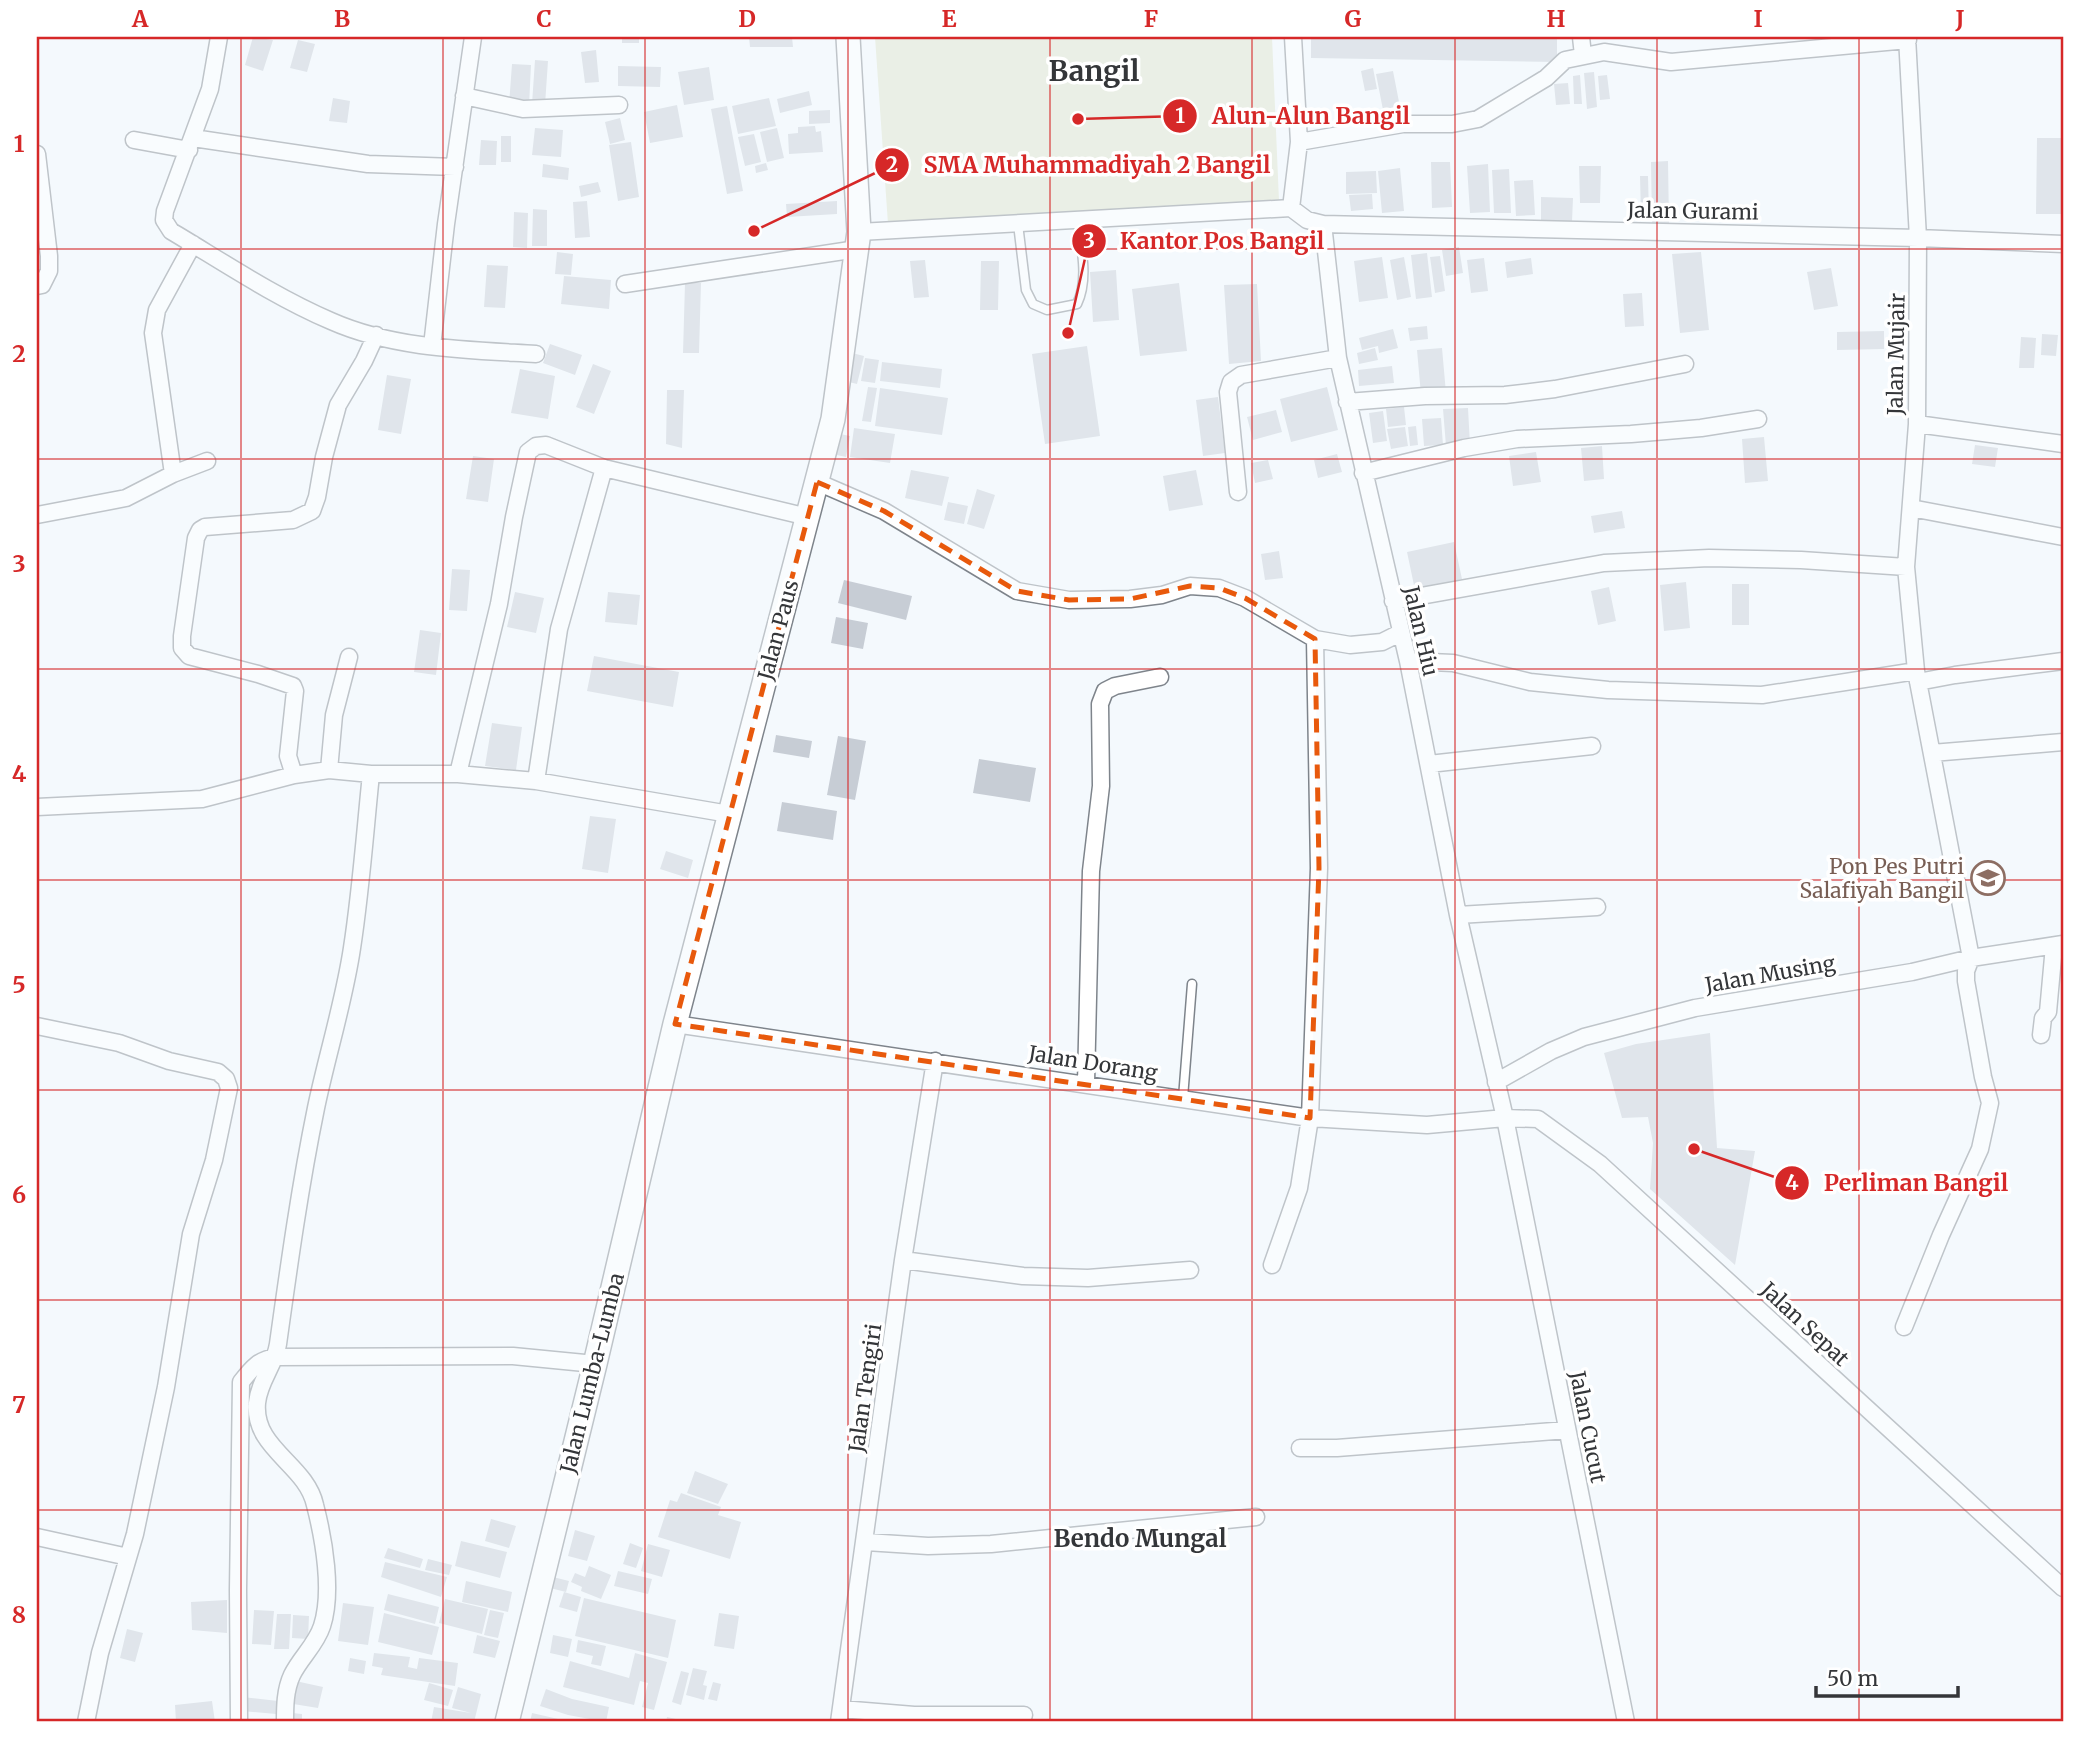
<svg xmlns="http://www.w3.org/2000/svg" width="2100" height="1759" viewBox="0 0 2100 1759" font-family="Merriweather,serif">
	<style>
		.green { fill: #dde3c9 }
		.building { fill: #c7cdd5 }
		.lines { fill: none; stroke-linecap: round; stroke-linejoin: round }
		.lane-casing { stroke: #7e848b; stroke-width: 11 }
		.street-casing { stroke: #7e848b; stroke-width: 19 }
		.secondary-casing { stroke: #7e848b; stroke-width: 26 }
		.lane { stroke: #fff; stroke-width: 8 }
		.street { stroke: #fff; stroke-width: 16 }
		.secondary { stroke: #fff; stroke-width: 23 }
		.marked { fill: none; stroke: #e8590c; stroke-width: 5; stroke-dasharray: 14 9; stroke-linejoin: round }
		.grid { fill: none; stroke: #d62828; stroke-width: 2; stroke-opacity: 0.55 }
		.labels { text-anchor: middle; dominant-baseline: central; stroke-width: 7; stroke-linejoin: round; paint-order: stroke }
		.street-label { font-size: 21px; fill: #343639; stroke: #fff }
		.education-label { font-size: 21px; fill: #785e54; stroke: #fff; text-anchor: end }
		.quarter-label { font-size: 24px; font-weight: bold; fill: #343639; stroke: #fff }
		.district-label { font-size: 28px; font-weight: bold; fill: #343639; stroke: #fff }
		.leader { fill: none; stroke: #d62828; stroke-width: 2.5 }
		.callout-dot { fill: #d62828; stroke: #fff; stroke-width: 2.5 }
		.mark-label { font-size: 21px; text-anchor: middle; font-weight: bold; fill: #fff }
		.callout-label { font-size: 23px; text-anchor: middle; font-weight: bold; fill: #d62828; stroke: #fff; stroke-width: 7; stroke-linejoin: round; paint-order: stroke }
		.neatline { fill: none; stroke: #d62828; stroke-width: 2.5 }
		.grid-label { font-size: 23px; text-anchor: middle; font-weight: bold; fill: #d62828 }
	</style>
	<rect width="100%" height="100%" fill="#f4f9fd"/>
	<path class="green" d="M875,37H1272L1279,201L888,224Z"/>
	<path class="building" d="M253,37L273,40L263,71L245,65Z
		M622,37H639V43H622Z
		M749,37H792L793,47H750Z
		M1311,37H1557V62L1311,58Z
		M298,40L315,44L307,72L290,68Z
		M596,50L599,82L585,83L581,52Z
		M535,60L548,61L545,105L532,104Z
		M512,64L531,65L529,106L509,105Z
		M618,66L661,67L660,87L618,86Z
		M709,67L714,100L684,105L678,72Z
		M1373,68L1377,89L1365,91L1361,71Z
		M1393,71L1400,107L1383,110L1376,74Z
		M1594,72L1597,107L1587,109L1584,73Z
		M1580,75L1582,104H1574L1573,76Z
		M1607,75L1610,99L1600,100L1598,76Z
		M1568,83L1570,104L1556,105L1554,84Z
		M809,91L812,105L780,113L777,99Z
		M333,98L350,101L347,123L329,121Z
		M769,98L776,126L738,134L732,106Z
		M677,105L683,137L650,143L644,112Z
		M727,106L743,191L727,194L711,109Z
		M830,110V123L809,124V111Z
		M620,118L625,140L610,144L605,122Z
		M815,126L816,132L821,131L823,152L789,154L788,134L798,133V127Z
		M535,128L563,130L561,157L532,155Z
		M777,128L784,158L767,162L760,132Z
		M754,134L761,162L745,166L738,137Z
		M501,136H511V162H501Z
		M2037,138H2063V214H2036Z
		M481,140L497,141L496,165H479Z
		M631,142L639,197L618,201L609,145Z
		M1668,161L1669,224L1652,225L1651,162Z
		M1431,162H1450L1452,207L1432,208Z
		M766,163L768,170L756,173L755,166Z
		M543,164L569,168L568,180L542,177Z
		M1488,164L1490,212L1470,213L1467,166Z
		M1579,166H1601L1600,203H1580Z
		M1400,168L1404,211L1382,213L1378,171Z
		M1509,169L1511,213H1494L1492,170Z
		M1376,171L1377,193L1346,194V172Z
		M1640,176H1648L1649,215H1641Z
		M1533,180L1535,215L1516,216L1514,181Z
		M598,182L601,192L581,197L579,186Z
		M1372,194L1373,209L1351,211L1349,195Z
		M1541,197L1573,198L1572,222L1541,221Z
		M587,201L590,237L575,238L573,202Z
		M837,201V214L787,217L786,204Z
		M533,209L547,210V246H532Z
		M514,212L528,213L527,248L513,247Z
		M1459,247L1463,273L1446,276L1442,250Z
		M557,252L573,254L571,275L555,274Z
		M1701,252L1709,330L1680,333L1672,254Z
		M1427,253L1432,297L1416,299L1411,255Z
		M1440,256L1445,291L1435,293L1430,257Z
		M1382,257L1388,298L1359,302L1354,261Z
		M1404,257L1411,297L1397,300L1390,260Z
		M1484,258L1488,291L1471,293L1467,260Z
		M1531,258L1533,274L1507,278L1505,262Z
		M925,260L929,297L914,298L910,261Z
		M981,261H999L998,310H980Z
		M487,265L508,266L505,308L484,307Z
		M1831,268L1838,306L1814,310L1807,272Z
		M1116,270L1119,320L1093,322L1090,272Z
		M564,276L611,280L609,309L561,304Z
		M685,283H701L699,353H683Z
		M1179,283L1187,351L1140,356L1132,289Z
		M1257,284L1261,361L1229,364L1224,285Z
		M1642,293L1644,326L1625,327L1623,294Z
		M1427,326L1428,339L1410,341L1408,328Z
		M1393,329L1398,348L1379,353L1378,346L1362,350L1359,338Z
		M1884,331V349L1837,350V332Z
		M2042,334L2058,335L2056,356L2041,355Z
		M2021,337L2036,338L2034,368H2019Z
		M550,344L582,355L575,375L543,363Z
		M1087,346L1100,436L1045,444L1032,354Z
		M1375,348L1378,360L1359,364L1357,353Z
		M1442,348L1446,393L1421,395L1417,350Z
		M852,353L864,356L857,384L845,381Z
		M865,358L879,360L875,383L861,381Z
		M882,362L942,369L940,388L880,381Z
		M593,364L611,371L594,414L576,407Z
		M1392,366L1394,383L1359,386L1358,370Z
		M520,369L555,376L548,419L511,413Z
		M387,375L411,379L401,434L378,430Z
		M868,387L877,388L871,422L862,421Z
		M1327,387L1338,430L1291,442L1280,399Z
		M880,388L948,398L942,435L875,426Z
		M667,390H684L682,448L666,444Z
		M1218,397L1225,453L1203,456L1196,400Z
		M1404,407L1406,425L1388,427L1386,409Z
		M1468,408L1470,445L1446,446L1443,409Z
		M1276,410L1282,432L1253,440L1247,417Z
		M1383,411L1387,441L1373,443L1369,413Z
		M1441,418L1443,445L1424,446L1422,419Z
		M1416,426L1418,445L1410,446L1408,427Z
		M1405,427L1408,446L1391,449L1387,429Z
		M854,428L895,434L890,463L850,457Z
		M835,433L850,436L846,457L832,454Z
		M1764,437L1768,481L1745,483L1742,439Z
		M1975,445L1998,448L1995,467L1972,464Z
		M1602,446L1604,479L1584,481L1581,448Z
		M1536,452L1541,482L1513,486L1509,456Z
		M1337,454L1342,472L1318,478L1314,460Z
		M473,456L494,459L488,502L466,499Z
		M1268,460L1273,479L1255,483L1251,463Z
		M911,470L949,477L942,506L905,498Z
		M1196,470L1203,505L1169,511L1163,476Z
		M977,489L995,495L984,529L967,524Z
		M948,502L968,506L964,524L944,520Z
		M1622,511L1625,528L1594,533L1591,516Z
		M1454,542L1462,579L1415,590L1407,552Z
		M1279,551L1283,578L1265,580L1261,554Z
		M452,569L470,570L467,611L449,610Z
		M844,580L912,596L906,620L838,603Z
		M1686,582L1690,628L1664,631L1660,585Z
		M1732,584H1749V625H1732Z
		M1609,587L1616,621L1598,625L1591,591Z
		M515,592L544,598L536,633L507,627Z
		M608,592L640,595L637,625L605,622Z
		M836,617L868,623L863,649L831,643Z
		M420,630L441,633L436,675L414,672Z
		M594,656L679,672L673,707L587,691Z
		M492,723L522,727L516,770L485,766Z
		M776,735L812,741L809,758L773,752Z
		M838,736L866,741L855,800L827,795Z
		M979,759L1036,768L1030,802L973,793Z
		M782,802L837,811L833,840L777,831Z
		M590,816L616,819L608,873L582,869Z
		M666,851L693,860L688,878L660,869Z
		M1710,1033L1717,1148L1755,1151L1735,1265L1650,1189L1653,1143L1648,1117L1622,1118L1604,1053L1636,1044Z
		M695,1471L728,1484L718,1504L687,1493Z
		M681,1493L721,1507L718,1515L741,1522L730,1559L658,1537L670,1500L677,1502Z
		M491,1519L516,1526L509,1548L485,1541Z
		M575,1530L595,1536L587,1561L568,1556Z
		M461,1541L507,1552L500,1578L455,1566Z
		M630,1543L643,1548L636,1568L623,1564Z
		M648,1544L670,1550L662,1577L641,1571Z
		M388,1548L423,1559L420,1568L384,1558Z
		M428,1559L452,1565L449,1575L425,1570Z
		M385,1562L447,1577L441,1597L381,1577Z
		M589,1566L611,1575L601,1599L581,1591L582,1587L571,1582L575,1573L585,1577Z
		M618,1571L652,1579L648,1594L614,1586Z
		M549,1576L569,1581L566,1592L546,1587Z
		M466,1581L512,1592L508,1612L462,1602Z
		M564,1592L581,1597L577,1612L559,1607Z
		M388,1594L439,1607L435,1624L384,1610Z
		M584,1598L676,1620L668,1658L575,1636Z
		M445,1599L488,1609L482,1634L439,1623Z
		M227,1600V1633L192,1630L191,1602Z
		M343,1603L374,1607L368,1645L338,1641Z
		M254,1610L274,1611L271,1645L252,1644Z
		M490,1610L504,1613L498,1638L484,1635Z
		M384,1613L439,1627L432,1655L378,1642Z
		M719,1613L739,1616L734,1649L714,1646Z
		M277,1614H291L289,1649H274Z
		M293,1615L309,1616L308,1639L292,1638Z
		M127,1629L143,1633L135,1662L120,1658Z
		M477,1635L500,1641L495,1658L473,1653Z
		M553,1635L572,1639L568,1657L550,1653Z
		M578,1640L606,1646L601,1666L591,1664L593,1656L576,1652Z
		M374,1653L410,1657L408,1667L417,1669L419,1658L458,1663L455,1686L381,1675L383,1668L372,1666Z
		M635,1653L667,1662L654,1710L642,1707L648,1683L640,1681L634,1705L563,1687L570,1661L629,1678Z
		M350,1658L366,1661L364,1674L348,1671Z
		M693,1668L707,1671L703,1685L707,1686L704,1700L686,1695Z
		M681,1671L689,1673L681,1705L672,1702Z
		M291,1680L323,1687L318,1708L287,1703Z
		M713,1682L721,1684L717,1701L708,1699Z
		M429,1683L453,1690L448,1706L424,1700Z
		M458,1687L481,1694L474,1722H431L434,1707L471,1713L452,1708Z
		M546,1689L572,1699L609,1707L606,1722L568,1715L540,1706Z
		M242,1697L278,1701L276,1714L241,1711Z
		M212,1701L215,1722H176L175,1705Z
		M292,1713L302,1714V1722H291Z
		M532,1713L567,1721V1722H530Z
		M667,1717L685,1721L684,1722H666Z"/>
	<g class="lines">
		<g class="lane-casing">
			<path id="lane" d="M1018,224L1026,290L1033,304L1047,310L1077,304C1089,279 1081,248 1078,221
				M1183,1098L1192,984"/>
		</g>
		<g class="street-casing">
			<path id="street" d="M219,37L210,89L165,211L164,220L171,231C223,262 275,297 331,321C394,349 468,350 536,354
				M1581,37L1583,55
				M464,96L523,109L619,105
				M193,138L368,164L455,167
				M134,140L189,150
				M1299,142L1403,124H1452L1478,119L1546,78L1565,60L1604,52L1671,62L1908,40
				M37,154L49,256V271L42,285L37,286
				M1291,208L1307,220L1323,224L1338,358L1408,661L1458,915L1505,1118L1626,1722
				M1291,208L1299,142L1293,37
				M1323,224L1918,238L2063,244
				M859,232L1291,208
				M625,284L857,249
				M432,346L446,224L473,37
				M1347,402L1425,396L1505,395L1555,389L1685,364
				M1917,424L2063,444
				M1363,473L1464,448L1517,439L1631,434L1701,428L1758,419
				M173,474L153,333L157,310L193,244
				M817,482L884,511L1017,591L1069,600L1130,599L1162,595L1190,586L1219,588L1245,598L1315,639L1350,645L1382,642L1400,633
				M1238,492L1228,392L1231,382L1241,375L1338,358
				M1911,508L2063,537
				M37,515L126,498L173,474L207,461
				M1393,601L1604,563L1709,558L1801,560L1906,567
				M1408,661L1453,663L1530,682L1608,690L1762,695L1916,671
				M1918,682L1955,675L2063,661
				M1932,753L2063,742
				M1429,764L1592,746
				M329,770L334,715L349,657
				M458,774L499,604L514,517L528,452L536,446L546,445L604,468L808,517
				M294,775L288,756L295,691L293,686L258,674L189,656L182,648V636L196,538L200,530L205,527L293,520L312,511L317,497L324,457L338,405L364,361L376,335
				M536,781L559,629L604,468
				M37,807L202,799L294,775L329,770L371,774H458L536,781L729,814
				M1458,915L1597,907
				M675,1024L1310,1118L1427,1125L1505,1118L1538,1119L1600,1164L2063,1588
				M37,1026L119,1043L169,1061L218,1072L226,1079L229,1088L214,1160L191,1234L166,1387L135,1534L100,1653L86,1722
				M2041,1035L2043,1018L2048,1012L2054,946
				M1496,1082L1551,1051L1584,1037L1695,1008L1912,972L1971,958L2063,944
				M1086,1083L1091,871L1101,786L1100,704L1105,691L1115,686L1160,677
				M903,1260L1023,1276L1088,1278L1190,1270
				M1272,1265L1299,1188L1310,1118L1319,868L1315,639
				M1904,1327L1941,1235L1980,1149L1990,1103L1983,1077L1966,981V971L1971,958L1916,671L1906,567L1917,424L1918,238L1907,37
				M1300,1448H1337L1567,1430
				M37,1537L128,1557
				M866,1542L928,1546L991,1544L1256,1517
				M841,1709L914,1715H1024
				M239,1722L238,1590L241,1382C252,1368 258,1360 276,1357L513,1356L595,1364
				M285,1722C285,1707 285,1690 292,1675C300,1658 316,1645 322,1626C333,1592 324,1540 315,1505C306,1464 253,1449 257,1403C259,1381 275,1365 278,1344C289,1265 300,1186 316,1108C327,1055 344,1002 352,948C361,890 365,832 371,774
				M839,1722L903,1260L935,1061"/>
		</g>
		<g class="secondary-casing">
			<path id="secondary" d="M507,1722L595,1364L675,1024L833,419L859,232L848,37"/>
		</g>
		<use href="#lane" class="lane"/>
		<use href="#street" class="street"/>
		<use href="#secondary" class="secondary"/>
	</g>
	<path d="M0 0H2100V1759H0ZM817,482L884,511L1017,591L1069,600L1130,599L1190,586L1219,588L1245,598L1315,639L1319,868L1310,1118L675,1024Z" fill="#f4f9fd" fill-opacity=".55" fill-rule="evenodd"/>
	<path class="marked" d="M817,482L884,511L1017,591L1069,600L1130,599L1190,586L1219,588L1245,598L1315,639L1319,868L1310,1118L675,1024Z"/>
	<path class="grid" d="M241,37V1722M443,37V1722M645,37V1722M848,37V1722M1050,37V1722M1252,37V1722M1455,37V1722M1657,37V1722M1859,37V1722M37,249H2063M37,459H2063M37,669H2063M37,880H2063M37,1090H2063M37,1300H2063M37,1510H2063"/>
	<defs>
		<g id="school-ring" transform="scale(1.75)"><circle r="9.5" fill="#fff" stroke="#8d6e63" stroke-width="1.5"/><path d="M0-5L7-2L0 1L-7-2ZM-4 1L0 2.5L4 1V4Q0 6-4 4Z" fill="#8d6e63"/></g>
	</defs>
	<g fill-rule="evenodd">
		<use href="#school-ring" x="1988" y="878"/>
	</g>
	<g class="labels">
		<g class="street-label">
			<text transform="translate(1693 211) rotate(1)">Jalan Gurami</text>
			<text transform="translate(1896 354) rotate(-89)">Jalan Mujair</text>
			<text transform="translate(778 630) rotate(-75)">Jalan Paus</text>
			<text transform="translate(1421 631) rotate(77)">Jalan Hiu</text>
			<text transform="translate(1770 974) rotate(-10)">Jalan Musing</text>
			<text transform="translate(1093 1063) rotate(9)">Jalan Dorang</text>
			<text transform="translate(1805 1324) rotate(43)">Jalan Sepat</text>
			<text transform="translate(592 1373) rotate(-76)">Jalan Lumba-Lumba</text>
			<text transform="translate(865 1388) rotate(-82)">Jalan Tengiri</text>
			<text transform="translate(1588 1427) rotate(79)">Jalan Cucut</text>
		</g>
		<g class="education-label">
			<text x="1964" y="866">Pon Pes Putri<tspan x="1964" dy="24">Salafiyah Bangil</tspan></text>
		</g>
		<g class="quarter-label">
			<text x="1140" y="1538">Bendo Mungal</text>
		</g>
		<g class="district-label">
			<text x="1094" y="71">Bangil</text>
		</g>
	</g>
	<path class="leader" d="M1078 119L1180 116M754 231L892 165M1068 333L1089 241M1694 1149L1792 1183"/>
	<g class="callout-dot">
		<circle cx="1078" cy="119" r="7"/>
		<circle cx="754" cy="231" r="7"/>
		<circle cx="1068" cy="333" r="7"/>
		<circle cx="1694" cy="1149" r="7"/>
		<circle cx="1180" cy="116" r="18"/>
		<circle cx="892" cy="165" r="18"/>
		<circle cx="1089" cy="241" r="18"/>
		<circle cx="1792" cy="1183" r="18"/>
	</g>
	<g class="mark-label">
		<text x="1180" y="123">1</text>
		<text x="892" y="172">2</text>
		<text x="1089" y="248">3</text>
		<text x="1792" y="1190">4</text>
	</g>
	<g class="callout-label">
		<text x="1311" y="124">Alun-Alun Bangil</text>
		<text x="1097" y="173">SMA Muhammadiyah 2 Bangil</text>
		<text x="1222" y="249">Kantor Pos Bangil</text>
		<text x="1916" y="1191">Perliman Bangil</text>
	</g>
	<rect width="2100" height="1759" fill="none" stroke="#ffffff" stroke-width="77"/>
	<path d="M1816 1686v10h142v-10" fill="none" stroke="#343639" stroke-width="3.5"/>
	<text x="1827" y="1686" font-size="21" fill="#343639" stroke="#ffffff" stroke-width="5" paint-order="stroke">50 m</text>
	<rect x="38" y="38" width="2024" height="1682" class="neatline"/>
	<g class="grid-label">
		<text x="140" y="27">A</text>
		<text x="342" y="27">B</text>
		<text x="544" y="27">C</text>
		<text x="747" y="27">D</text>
		<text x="949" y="27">E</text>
		<text x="1151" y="27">F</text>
		<text x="1353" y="27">G</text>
		<text x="1556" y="27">H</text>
		<text x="1758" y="27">I</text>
		<text x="1960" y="27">J</text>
		<text x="19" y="152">1</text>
		<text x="19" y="362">2</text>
		<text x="19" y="572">3</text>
		<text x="19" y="782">4</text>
		<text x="19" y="993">5</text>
		<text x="19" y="1203">6</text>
		<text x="19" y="1413">7</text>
		<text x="19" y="1623">8</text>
	</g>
</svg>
